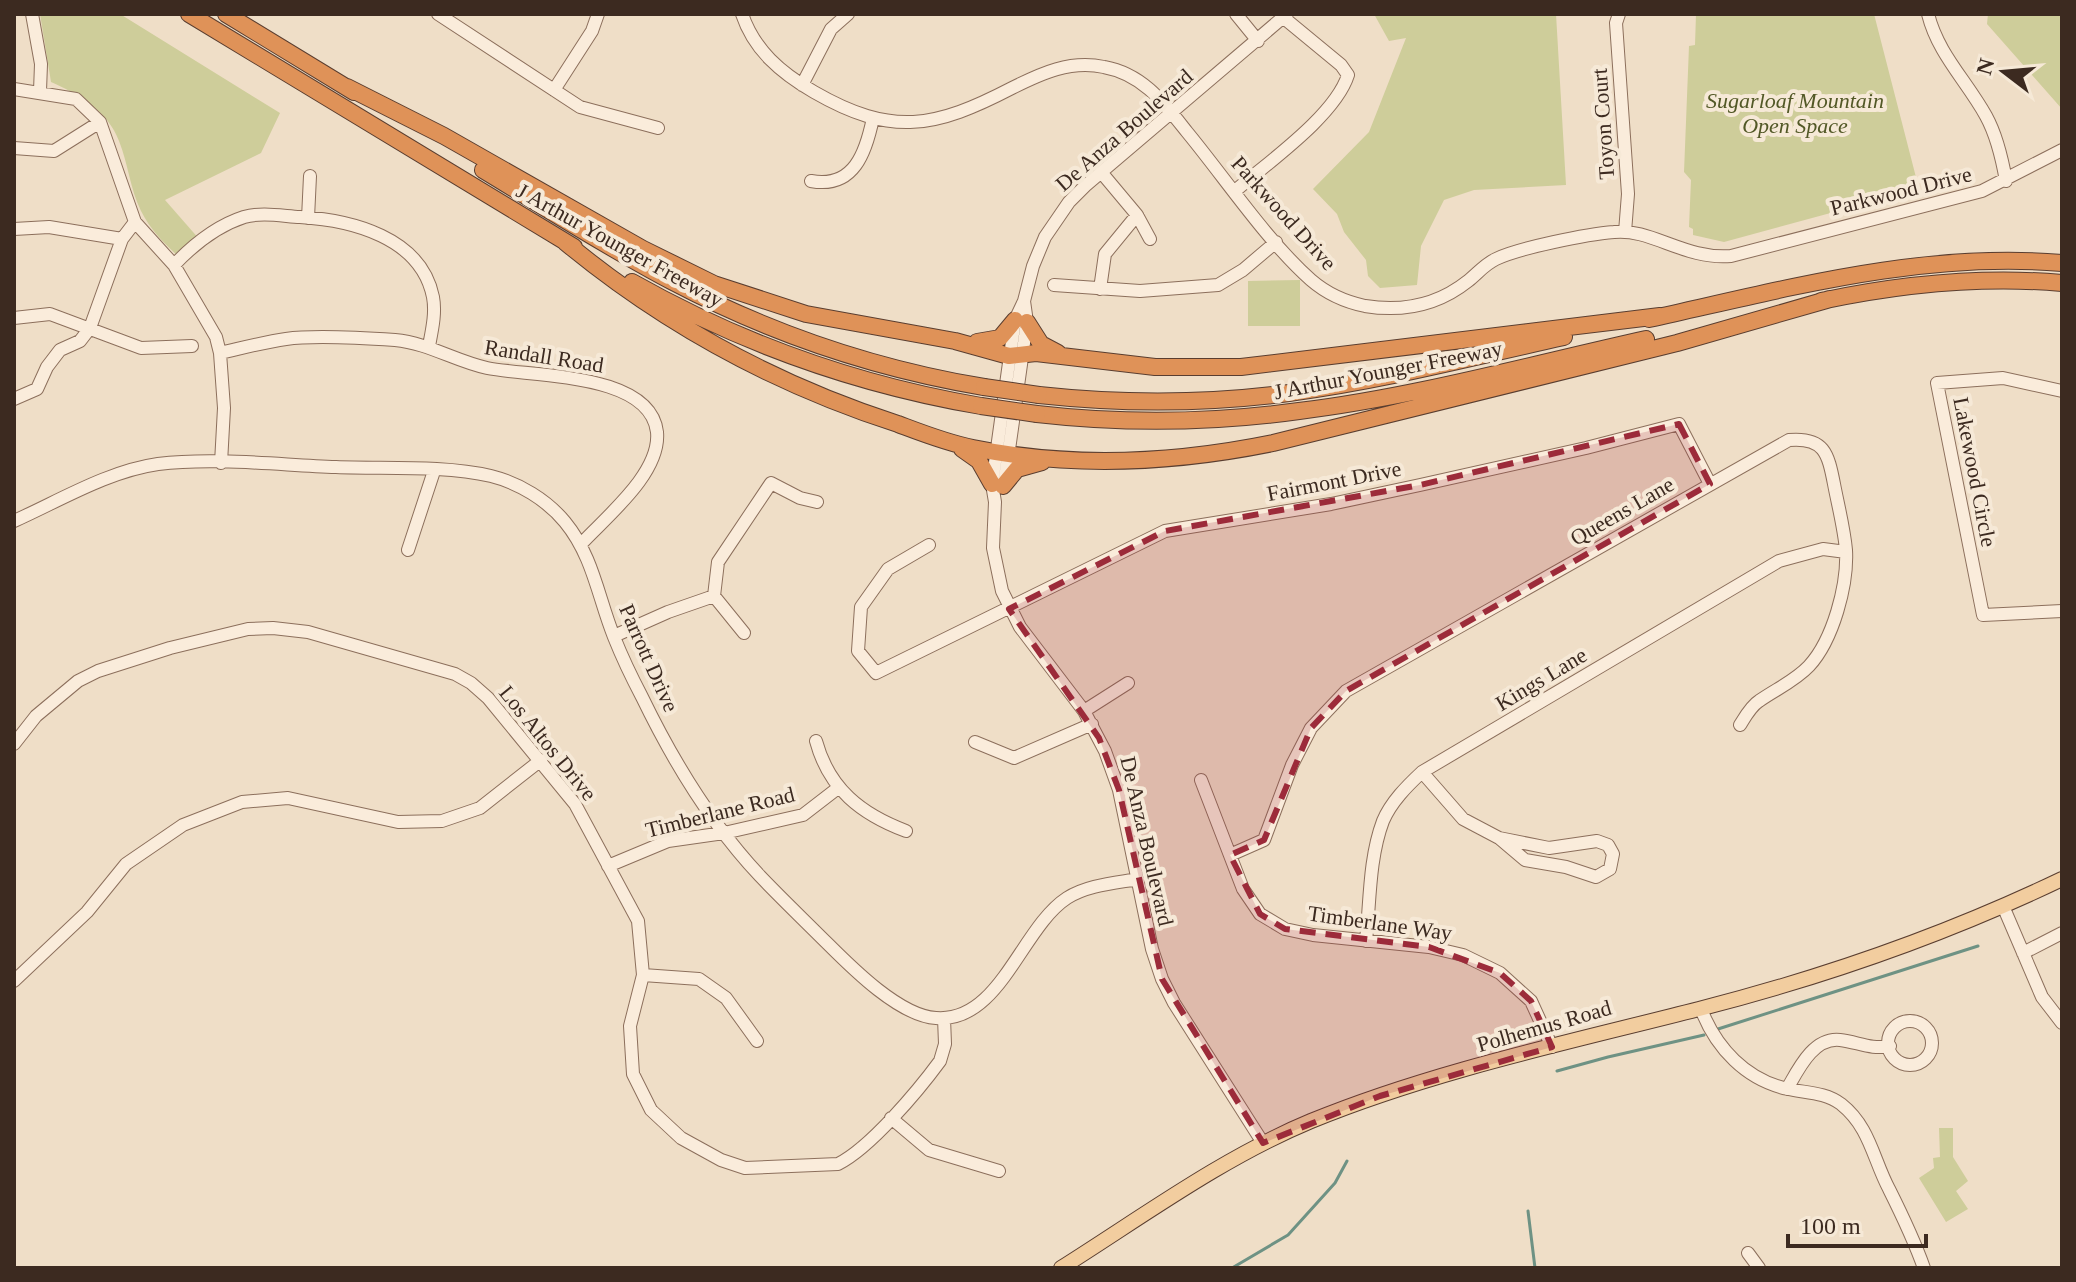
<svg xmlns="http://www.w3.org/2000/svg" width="2076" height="1282" viewBox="0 0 2076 1282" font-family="'Times New Roman',serif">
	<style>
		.green { fill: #cecd9a }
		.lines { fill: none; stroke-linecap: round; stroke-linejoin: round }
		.stream { stroke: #6e9284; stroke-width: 3 }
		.minor-casing { stroke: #8c6f5c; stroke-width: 14 }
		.major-casing { stroke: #5a3e30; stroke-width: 16 }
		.highway-casing { stroke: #5a3e30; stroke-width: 18 }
		.minor { stroke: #faecdb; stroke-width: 12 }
		.major { stroke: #f2cd9f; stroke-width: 14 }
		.highway { stroke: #df9258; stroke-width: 16 }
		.highway-bridge-casing { stroke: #5a3e30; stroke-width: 18; stroke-linecap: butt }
		.highway-bridge { stroke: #df9258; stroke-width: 16 }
		.marked { fill: #9c2b3a; fill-opacity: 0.2; stroke: #9c2b3a; stroke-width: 6; stroke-dasharray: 16 10; stroke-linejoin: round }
		.labels { text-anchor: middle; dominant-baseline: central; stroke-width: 8; stroke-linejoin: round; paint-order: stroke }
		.park-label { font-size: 22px; font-style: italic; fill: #525826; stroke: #f6e9d7 }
		.street-label { font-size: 22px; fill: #3c2a20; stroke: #f6e9d7 }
	</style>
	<rect width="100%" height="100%" fill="#efdec7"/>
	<path class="green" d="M40,14H120L280,113L261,153L165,200L200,240L180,258C165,244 151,231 141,211C130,189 128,163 119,141C108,111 78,94 51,82Z
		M1374,14H1556L1566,185L1474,190L1444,200L1421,246L1417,285L1380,288L1368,276L1366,260L1344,232L1337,214L1313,189L1369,132L1406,38L1389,41Z
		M1696,14H1874L1919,189L1724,242L1693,235V229L1689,227L1691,180L1684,172L1689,46L1695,45Z
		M1988,14H2062V109L1987,24Z
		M1300,280V326H1248V281Z
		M1939,1128H1953V1157L1968,1181L1956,1191L1968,1209L1946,1222L1919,1178L1934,1168L1933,1158L1940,1157Z"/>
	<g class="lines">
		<path class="stream" d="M1718,1029L1978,946
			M1557,1071L1608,1057L1704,1035
			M1528,1211L1535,1268
			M1232,1268L1288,1235L1335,1183L1347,1161"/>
		<g class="minor-casing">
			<path id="minor" d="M32,14L41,64L40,91
				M438,14L580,107L658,128
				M742,14C754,50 781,73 814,92C892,137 935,128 1012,88C1042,73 1070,60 1104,67C1143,74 1164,103 1187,132C1225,178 1267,241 1311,280C1326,293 1346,302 1365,306C1402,312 1438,305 1468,281C1477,274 1485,264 1496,259C1519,248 1587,234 1614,232C1651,228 1685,260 1731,256L1982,191L2062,150
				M1236,14L1258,41
				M1619,14L1616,23L1628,194L1625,232
				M1928,14C1938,54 1966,80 1986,116C1997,136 2002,158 2006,181
				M802,85L831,29L848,14
				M14,89L76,99L100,122L135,222L174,265L216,337L220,353L224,408L221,463
				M554,90L592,31L598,14
				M14,148L54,151L100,122
				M811,181C854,189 866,152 873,118
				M1235,191C1267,163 1335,116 1348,75L1341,65L1284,18
				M1137,215L1150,239
				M308,218L310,176
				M14,229L49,227L122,239
				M174,265C194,244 216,226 244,217C261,212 282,216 300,217C351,220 421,237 433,297C436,313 432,330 429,346
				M1054,285L1140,291L1218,285L1243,270L1276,242
				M1100,289L1105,254L1137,215L1101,172
				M14,318L50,314L141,348L192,346
				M220,353C242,348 264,342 286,339C314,335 365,338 395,340C428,343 455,361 487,368C532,377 650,372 657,432C661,473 607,516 581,544
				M2062,391L2003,378L1937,383L1983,615L2062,611
				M14,399L37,389L47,367L60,350L80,341L90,328L122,239L135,222
				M1004,485L1027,322L1024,301
				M14,521C59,501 108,471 158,464C214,457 279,465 336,467C385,469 443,465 491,476C519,483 547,500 565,522C593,556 598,597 614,637C622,657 632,678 642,697C673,761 711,824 760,876C782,899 805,921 828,944C853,969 900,1016 936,1018C1000,1023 1021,928 1067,898C1087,885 1115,883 1138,879
				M929,545L888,569L861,607L858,651L876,673L1165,531L1331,504L1420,485L1586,448L1679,424L1710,484
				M408,550L434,471
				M744,633L714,596L718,562L771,483L800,498L817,502
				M614,636L668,612L714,596
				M1084,711L1128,683
				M816,741C829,789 861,814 906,831
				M975,742L1014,758L1092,724
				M14,744L36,716L78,681L98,671L170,648L248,629L273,628L308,632L455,674L471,683L488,698L575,804L638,921L643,975L630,1026L633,1074L651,1110L681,1138L721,1160L745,1168L838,1164C870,1148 918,1091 940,1061L945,1044L944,1018
				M1422,772L1463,819L1499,838L1525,860L1566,867L1596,877L1610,869L1613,854L1608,845L1597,841L1549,848L1499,838
				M1201,780L1243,889L1260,914L1285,929L1313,935L1429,947L1463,955L1500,973L1531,1001L1552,1047
				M1230,855L1264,840L1292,765L1311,728L1346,691L1789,440C1824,437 1828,453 1834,484C1838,505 1844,528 1846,550C1848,585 1833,640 1809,666C1795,681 1776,689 1759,701C1751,706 1745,717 1740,725
				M608,866L668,841L724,833L803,815L838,788
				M2003,906L2042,997L2062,1023
				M1366,941C1370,902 1369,858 1383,821C1391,802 1407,786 1422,772L1779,561L1823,549L1846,552
				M2023,953L2062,933
				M643,975L699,979L726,998L757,1041
				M14,981L87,912L126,864L183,825L242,802L288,798L398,822L442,821L480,808L541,760
				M1701,1009C1716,1048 1746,1080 1788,1089C1806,1093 1825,1092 1841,1104C1870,1127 1873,1159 1889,1189C1902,1215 1914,1240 1924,1268
				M1888 1043a22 22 0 1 1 44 0a22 22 0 1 1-44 0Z
				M1787,1089C1798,1070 1813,1037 1840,1040C1858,1042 1871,1050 1890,1046
				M891,1118L929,1150L999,1171
				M1263,1143L1174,1003L1162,979L1152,949L1119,790L1105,751L1084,711L1020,627L1002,591L993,548L995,502L992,484L1015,320L1024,301L1033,266L1045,237L1069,202L1085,186L1287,14
				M1748,1253L1759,1268"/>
		</g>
		<g class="major-casing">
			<path id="major" d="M1061,1268C1142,1217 1222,1158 1311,1121C1433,1071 1570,1042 1699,1009C1824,977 1945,935 2062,879"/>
		</g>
		<g class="highway-casing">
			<path id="highway" d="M189,14L574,247
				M226,14L354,92
				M347,87L444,136L643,249L714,284L806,314L955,341L1009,356L1036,353L1155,367H1241L1660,316
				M483,170C546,208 608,248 673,282C770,333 876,369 984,387
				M565,242C664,324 777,385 898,424C922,433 947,443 973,448C1071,468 1175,463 1273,443L1677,343L1830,299
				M632,282C740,343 858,385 981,406
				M1821,301C1901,284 1981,276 2062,283
				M1649,319C1786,289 1921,251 2062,263
				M1027,322L1041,344L1058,353
				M977,342L1000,338L1015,320
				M1039,395C1122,404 1206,404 1289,393C1381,381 1473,357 1564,337
				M1037,414C1124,424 1212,423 1299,411C1414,397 1533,364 1646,339
				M962,449L979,461L992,484
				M1003,486L1017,469L1042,462"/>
		</g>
		<use href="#minor" class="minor"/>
		<use href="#major" class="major"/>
		<use href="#highway" class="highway"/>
		<g class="highway-bridge-casing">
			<path id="highway-bridge" d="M984,387L1039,395
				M981,406L1037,414"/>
		</g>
		<use href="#highway-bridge" class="highway-bridge"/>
	</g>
	<path class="marked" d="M1679,424L1710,484L1346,691L1311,728L1264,840L1230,855L1260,914L1285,929L1429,947L1500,973L1531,1001L1552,1047L1380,1096L1263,1143L1162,979L1119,790L1099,738L1009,609L1165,531L1420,485Z"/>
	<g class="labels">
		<g class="park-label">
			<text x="1795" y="100">Sugarloaf Mountain<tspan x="1795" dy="25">Open Space</tspan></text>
		</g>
		<g class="street-label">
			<text transform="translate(1603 124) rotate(-94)">Toyon Court</text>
			<text transform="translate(1124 130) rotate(-41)">De Anza Boulevard</text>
			<text transform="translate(1901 191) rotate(-14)">Parkwood Drive</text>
			<text transform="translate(1284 213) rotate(48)">Parkwood Drive</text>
			<text transform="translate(620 245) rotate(29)">J Arthur Younger Freeway</text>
			<text transform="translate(544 356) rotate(9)">Randall Road</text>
			<text transform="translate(1388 370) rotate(-11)">J Arthur Younger Freeway</text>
			<text transform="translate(1975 472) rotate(79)">Lakewood Circle</text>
			<text transform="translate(1334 481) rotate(-11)">Fairmont Drive</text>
			<text transform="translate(1622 511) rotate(-30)">Queens Lane</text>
			<text transform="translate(649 658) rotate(66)">Parrott Drive</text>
			<text transform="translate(1541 679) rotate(-31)">Kings Lane</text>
			<text transform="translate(548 743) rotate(51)">Los Altos Drive</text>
			<text transform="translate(720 812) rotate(-14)">Timberlane Road</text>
			<text transform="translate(1147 841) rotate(77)">De Anza Boulevard</text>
			<text transform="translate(1380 923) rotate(8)">Timberlane Way</text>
			<text transform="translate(1544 1026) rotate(-16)">Polhemus Road</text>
		</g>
	</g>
	<rect width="2076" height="1282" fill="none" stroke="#3c2a20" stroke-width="32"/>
	<g transform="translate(2004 72) rotate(286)" stroke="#f6e9d7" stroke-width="6" paint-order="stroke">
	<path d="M0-6L14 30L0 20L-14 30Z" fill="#3c2a20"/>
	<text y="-12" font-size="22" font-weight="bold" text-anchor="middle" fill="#3c2a20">N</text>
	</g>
	<path d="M1788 1234v12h138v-12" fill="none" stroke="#3c2a20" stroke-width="4"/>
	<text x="1800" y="1234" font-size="24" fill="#3c2a20" stroke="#f6e9d7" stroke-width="6" paint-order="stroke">100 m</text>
</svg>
